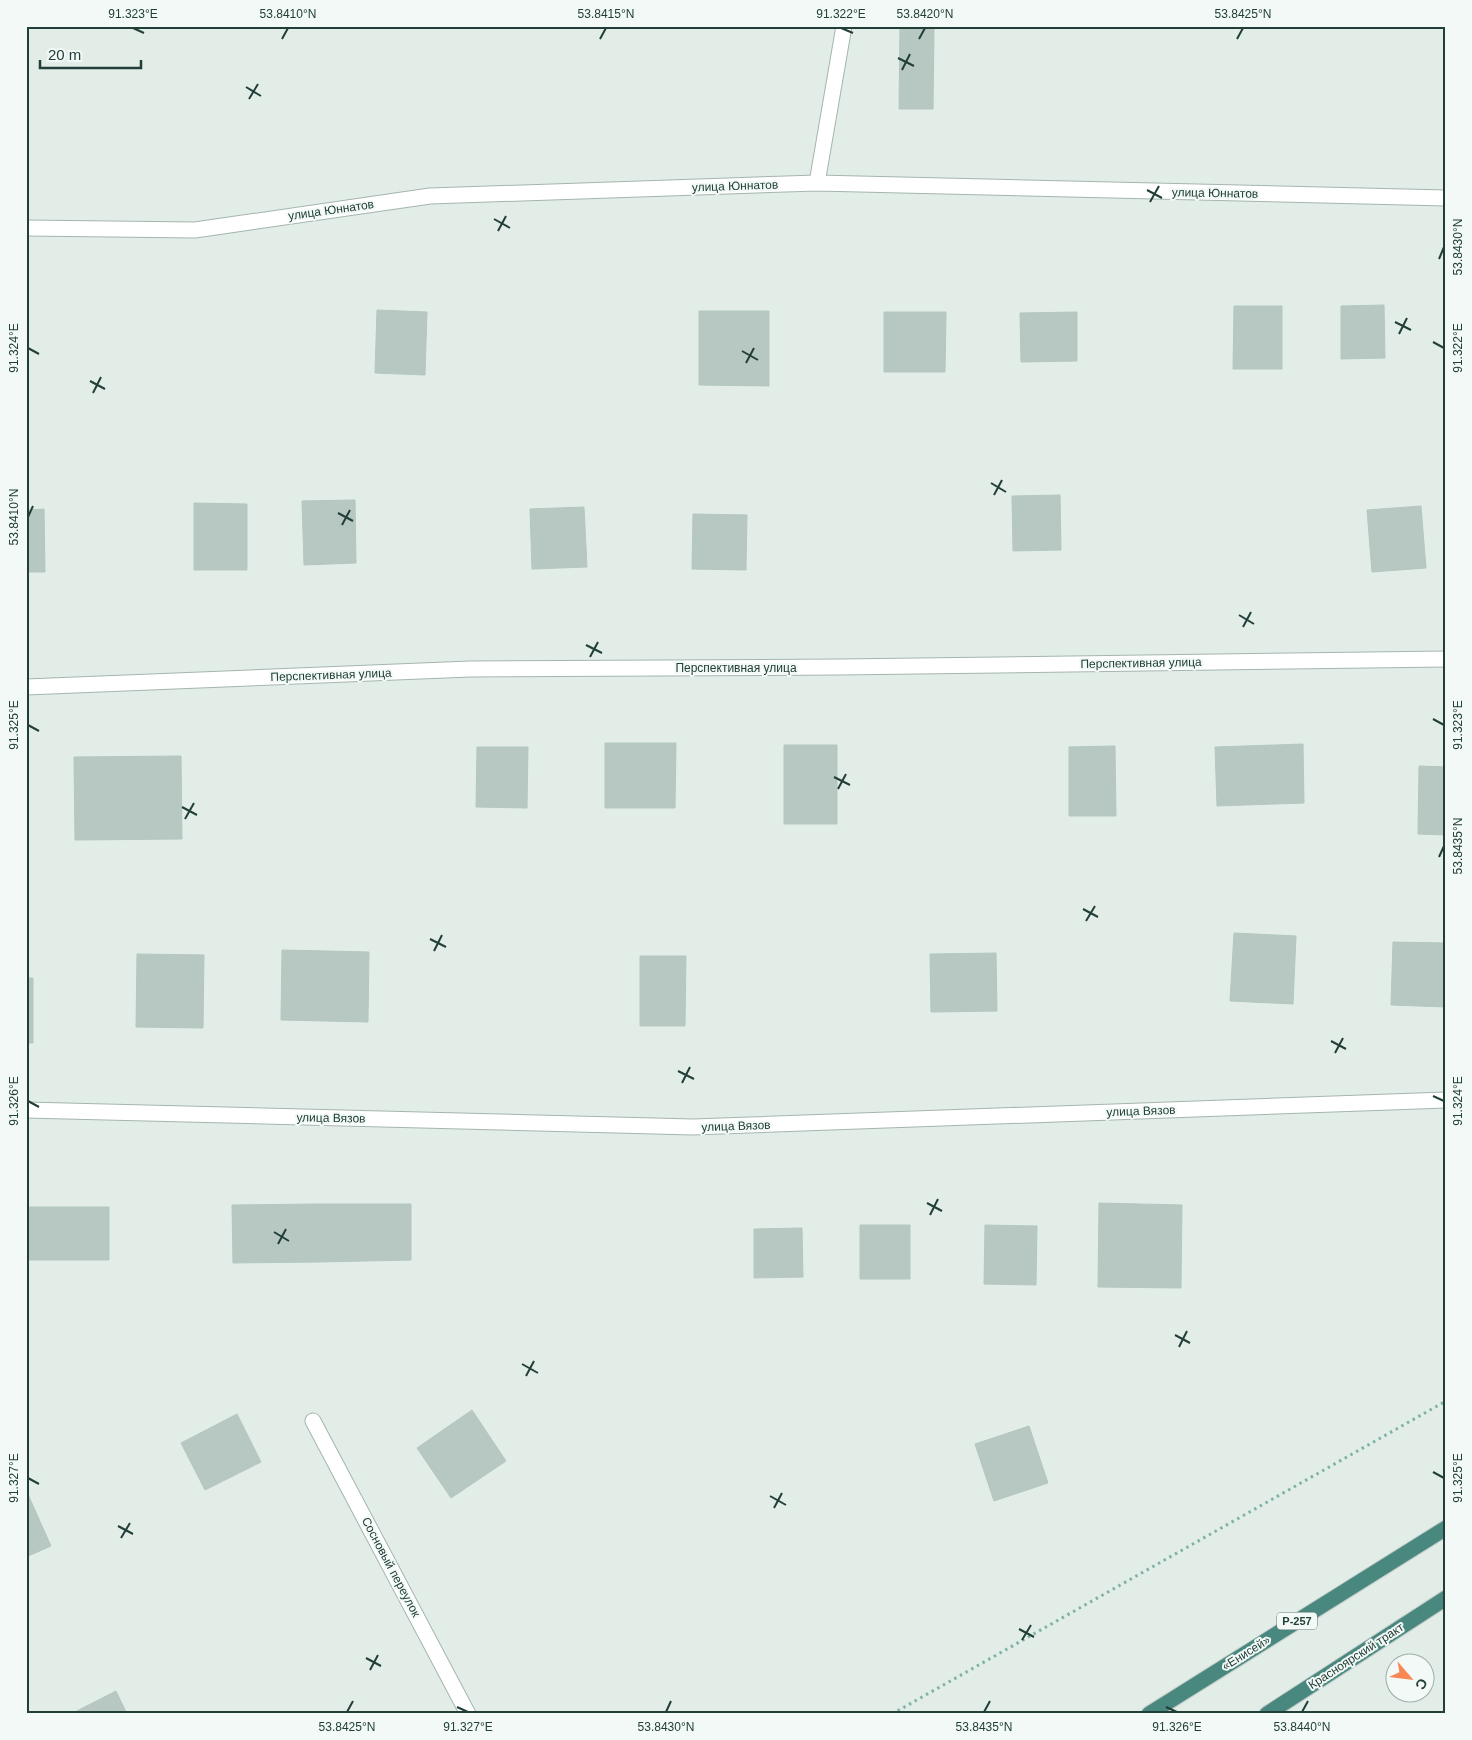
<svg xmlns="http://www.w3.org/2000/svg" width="1472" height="1740" viewBox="0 0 1472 1740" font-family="Helvetica,sans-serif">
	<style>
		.building { fill: #b7c8c2; stroke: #b4c7c0 }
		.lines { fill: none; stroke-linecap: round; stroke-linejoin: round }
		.minor-casing { stroke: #a4b5b0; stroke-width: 17 }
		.trunk-casing { stroke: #c1c9c7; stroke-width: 17 }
		.path { stroke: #80b2a6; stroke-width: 3; stroke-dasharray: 2.5 4; stroke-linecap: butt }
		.minor { stroke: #fff; stroke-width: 15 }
		.trunk { stroke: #48887e; stroke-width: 15 }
		.ticks { fill: none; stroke: #213f38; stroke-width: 2 }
		.labels { text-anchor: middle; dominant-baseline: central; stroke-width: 4; stroke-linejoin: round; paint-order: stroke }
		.shield { fill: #f2f9f6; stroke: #607771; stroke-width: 1 }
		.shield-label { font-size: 11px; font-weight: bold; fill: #213f38 }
		.street-label { font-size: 12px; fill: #213f38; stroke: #f2f9f6 }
		.neatline { fill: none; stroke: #213f38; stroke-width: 2 }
		.ticks-label { font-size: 12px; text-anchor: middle; fill: #213f38 }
	</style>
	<rect width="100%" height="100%" fill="#e2ede8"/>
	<path class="building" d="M900,26L934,27L933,109H899Z
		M1384,305L1385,358L1341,359V306Z
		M1234,306H1282V369H1233Z
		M377,310L427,312L425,375L375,373Z
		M699,311H769V386L699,385Z
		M884,312H946L945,372H884Z
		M1077,312V361L1021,362L1020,313Z
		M1060,495L1061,550L1013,551L1012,496Z
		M355,500L356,563L304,565L302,501Z
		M194,503L247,504V570H194Z
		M1421,506L1426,568L1372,572L1367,510Z
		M584,507L587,567L532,569L530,509Z
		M44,509L45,572H26V510Z
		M693,514L747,515L746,570L692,569Z
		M605,743H676L675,808H605Z
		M1303,744L1304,803L1217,806L1215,747Z
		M784,745H837V824H784Z
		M1115,746L1116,816H1069V747Z
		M477,747H528L527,808L476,807Z
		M181,756L182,839L75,840L74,757Z
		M1419,766L1446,767V835L1418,834Z
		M1234,933L1296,936L1293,1004L1230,1001Z
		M1393,942L1446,943V1007L1391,1005Z
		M282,950L369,952L368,1022L281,1020Z
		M996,953L997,1011L931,1012L930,954Z
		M137,954L204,955L203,1028L136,1027Z
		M640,956H686L685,1026H640Z
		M26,978H33V1043H26Z
		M1099,1203L1182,1205L1181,1288L1098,1287Z
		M318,1204H411V1260L319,1262Z
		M318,1204L319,1262L233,1263L232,1205Z
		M26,1207H109V1260H26Z
		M860,1225H910V1279H860Z
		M985,1225L1037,1226L1036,1285L984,1284Z
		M802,1228L803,1277L754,1278V1229Z
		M472,1410L506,1461L451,1498L417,1448Z
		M237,1414L261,1462L205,1490L181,1443Z
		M1029,1426L1048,1483L994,1501L975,1444Z
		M26,1490L51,1546L26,1557Z
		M116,1691L127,1714H71Z"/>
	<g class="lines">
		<g class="minor-casing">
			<path id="minor" d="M817,183L844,26
				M26,228L195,230L430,196L817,183L1446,198
				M26,687L470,669L839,667L1446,659
				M26,1110L693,1127L1446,1100
				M313,1421L468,1714"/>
		</g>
		<g class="trunk-casing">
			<path id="trunk" d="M1149,1714L1446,1528
				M1267,1714L1446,1598"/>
		</g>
		<path class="path" d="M892,1714L1446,1401"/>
		<use href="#minor" class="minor"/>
		<use href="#trunk" class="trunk"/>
	</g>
	<path class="ticks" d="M133,28L144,33M841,28L853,33M282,39L288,28M600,39L606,28M919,39L925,28M1237,39L1243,28M898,58L914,66M902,70L910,54M246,87L261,96M249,99L258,84M1147,190L1162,198M1150,202L1159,186M494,219L510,228M498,231L506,216M1439,259L1444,247M1395,322L1411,330M1399,334L1407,318M1433,342L1444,348M28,348L39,354M742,351L758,360M746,363L754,348M90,381L105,389M93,393L101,377M991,483L1006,492M994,495L1002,480M338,513L353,521M28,517L33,506M342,525L350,510M1239,615L1254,624M1243,627L1251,612M586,645L602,653M590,657L598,642M1433,719L1444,725M28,725L39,731M834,777L850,785M838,789L846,774M182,807L197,815M185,819L194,803M1439,857L1444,846M1083,909L1098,917M1086,921L1095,906M430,939L446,947M434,951L442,935M1331,1041L1346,1049M1335,1053L1343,1038M678,1071L694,1079M682,1083L690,1067M1433,1096L1444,1101M28,1101L39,1107M927,1203L942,1211M930,1215L938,1199M274,1232L289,1241M278,1244L286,1229M1175,1335L1190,1343M1179,1347L1187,1331M522,1364L538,1373M526,1376L534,1361M1433,1472L1444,1478M28,1478L39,1484M770,1496L786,1505M774,1508L782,1493M118,1526L133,1534M121,1538L130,1523M1019,1629L1034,1637M1022,1640L1031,1625M366,1658L381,1666M370,1670L378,1655M457,1707L468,1712M1166,1707L1177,1712M347,1712L353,1701M666,1712L671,1701M984,1712L990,1701M1302,1712L1308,1701"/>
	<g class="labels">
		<rect class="shield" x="1277" y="1612.5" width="40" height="17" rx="4"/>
		<g class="shield-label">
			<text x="1297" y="1621">Р-257</text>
		</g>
		<g class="street-label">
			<text transform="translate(735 186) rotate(-2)">улица Юннатов</text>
			<text transform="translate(1215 193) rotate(1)">улица Юннатов</text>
			<text transform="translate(331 210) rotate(-8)">улица Юннатов</text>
			<text transform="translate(1141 663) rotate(-1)">Перспективная улица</text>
			<text x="736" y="668">Перспективная улица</text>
			<text transform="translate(331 675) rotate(-2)">Перспективная улица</text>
			<text transform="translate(1141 1111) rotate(-2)">улица Вязов</text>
			<text transform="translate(331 1118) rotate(1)">улица Вязов</text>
			<text transform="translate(736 1126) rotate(-2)">улица Вязов</text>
			<text transform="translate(391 1567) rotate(62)">Сосновый переулок</text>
			<text transform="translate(1246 1653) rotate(-32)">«Енисей»</text>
			<text transform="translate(1356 1656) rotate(-33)">Красноярский тракт</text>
		</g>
	</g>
	<rect width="1472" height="1740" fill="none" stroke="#f2f9f6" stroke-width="55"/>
	<g transform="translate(1410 1678) rotate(118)"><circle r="24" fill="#f2f9f6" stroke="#9eafaa"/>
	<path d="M0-4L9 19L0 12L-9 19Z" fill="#f98754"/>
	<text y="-8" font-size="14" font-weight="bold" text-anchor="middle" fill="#213f38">С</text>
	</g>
	<path d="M40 60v8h101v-8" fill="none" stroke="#213f38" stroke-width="2.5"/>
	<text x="48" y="60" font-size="15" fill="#213f38" stroke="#f2f9f6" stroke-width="4" paint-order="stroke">20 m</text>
	<rect x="28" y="28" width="1416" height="1684" class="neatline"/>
	<g class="ticks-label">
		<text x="133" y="18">91.323°E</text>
		<text x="288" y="18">53.8410°N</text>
		<text x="606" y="18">53.8415°N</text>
		<text x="841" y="18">91.322°E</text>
		<text x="925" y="18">53.8420°N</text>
		<text x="1243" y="18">53.8425°N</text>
		<text transform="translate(1458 247) rotate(-90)" y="4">53.8430°N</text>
		<text transform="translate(14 348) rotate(-90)" y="4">91.324°E</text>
		<text transform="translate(1458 348) rotate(-90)" y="4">91.322°E</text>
		<text transform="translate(14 517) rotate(-90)" y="4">53.8410°N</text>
		<text transform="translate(14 725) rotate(-90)" y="4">91.325°E</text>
		<text transform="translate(1458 725) rotate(-90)" y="4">91.323°E</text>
		<text transform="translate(1458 846) rotate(-90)" y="4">53.8435°N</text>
		<text transform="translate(14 1101) rotate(-90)" y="4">91.326°E</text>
		<text transform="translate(1458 1101) rotate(-90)" y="4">91.324°E</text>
		<text transform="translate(14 1478) rotate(-90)" y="4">91.327°E</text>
		<text transform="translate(1458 1478) rotate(-90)" y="4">91.325°E</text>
		<text x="347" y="1731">53.8425°N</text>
		<text x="468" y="1731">91.327°E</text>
		<text x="666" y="1731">53.8430°N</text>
		<text x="984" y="1731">53.8435°N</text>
		<text x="1177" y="1731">91.326°E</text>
		<text x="1302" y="1731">53.8440°N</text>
	</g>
</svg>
